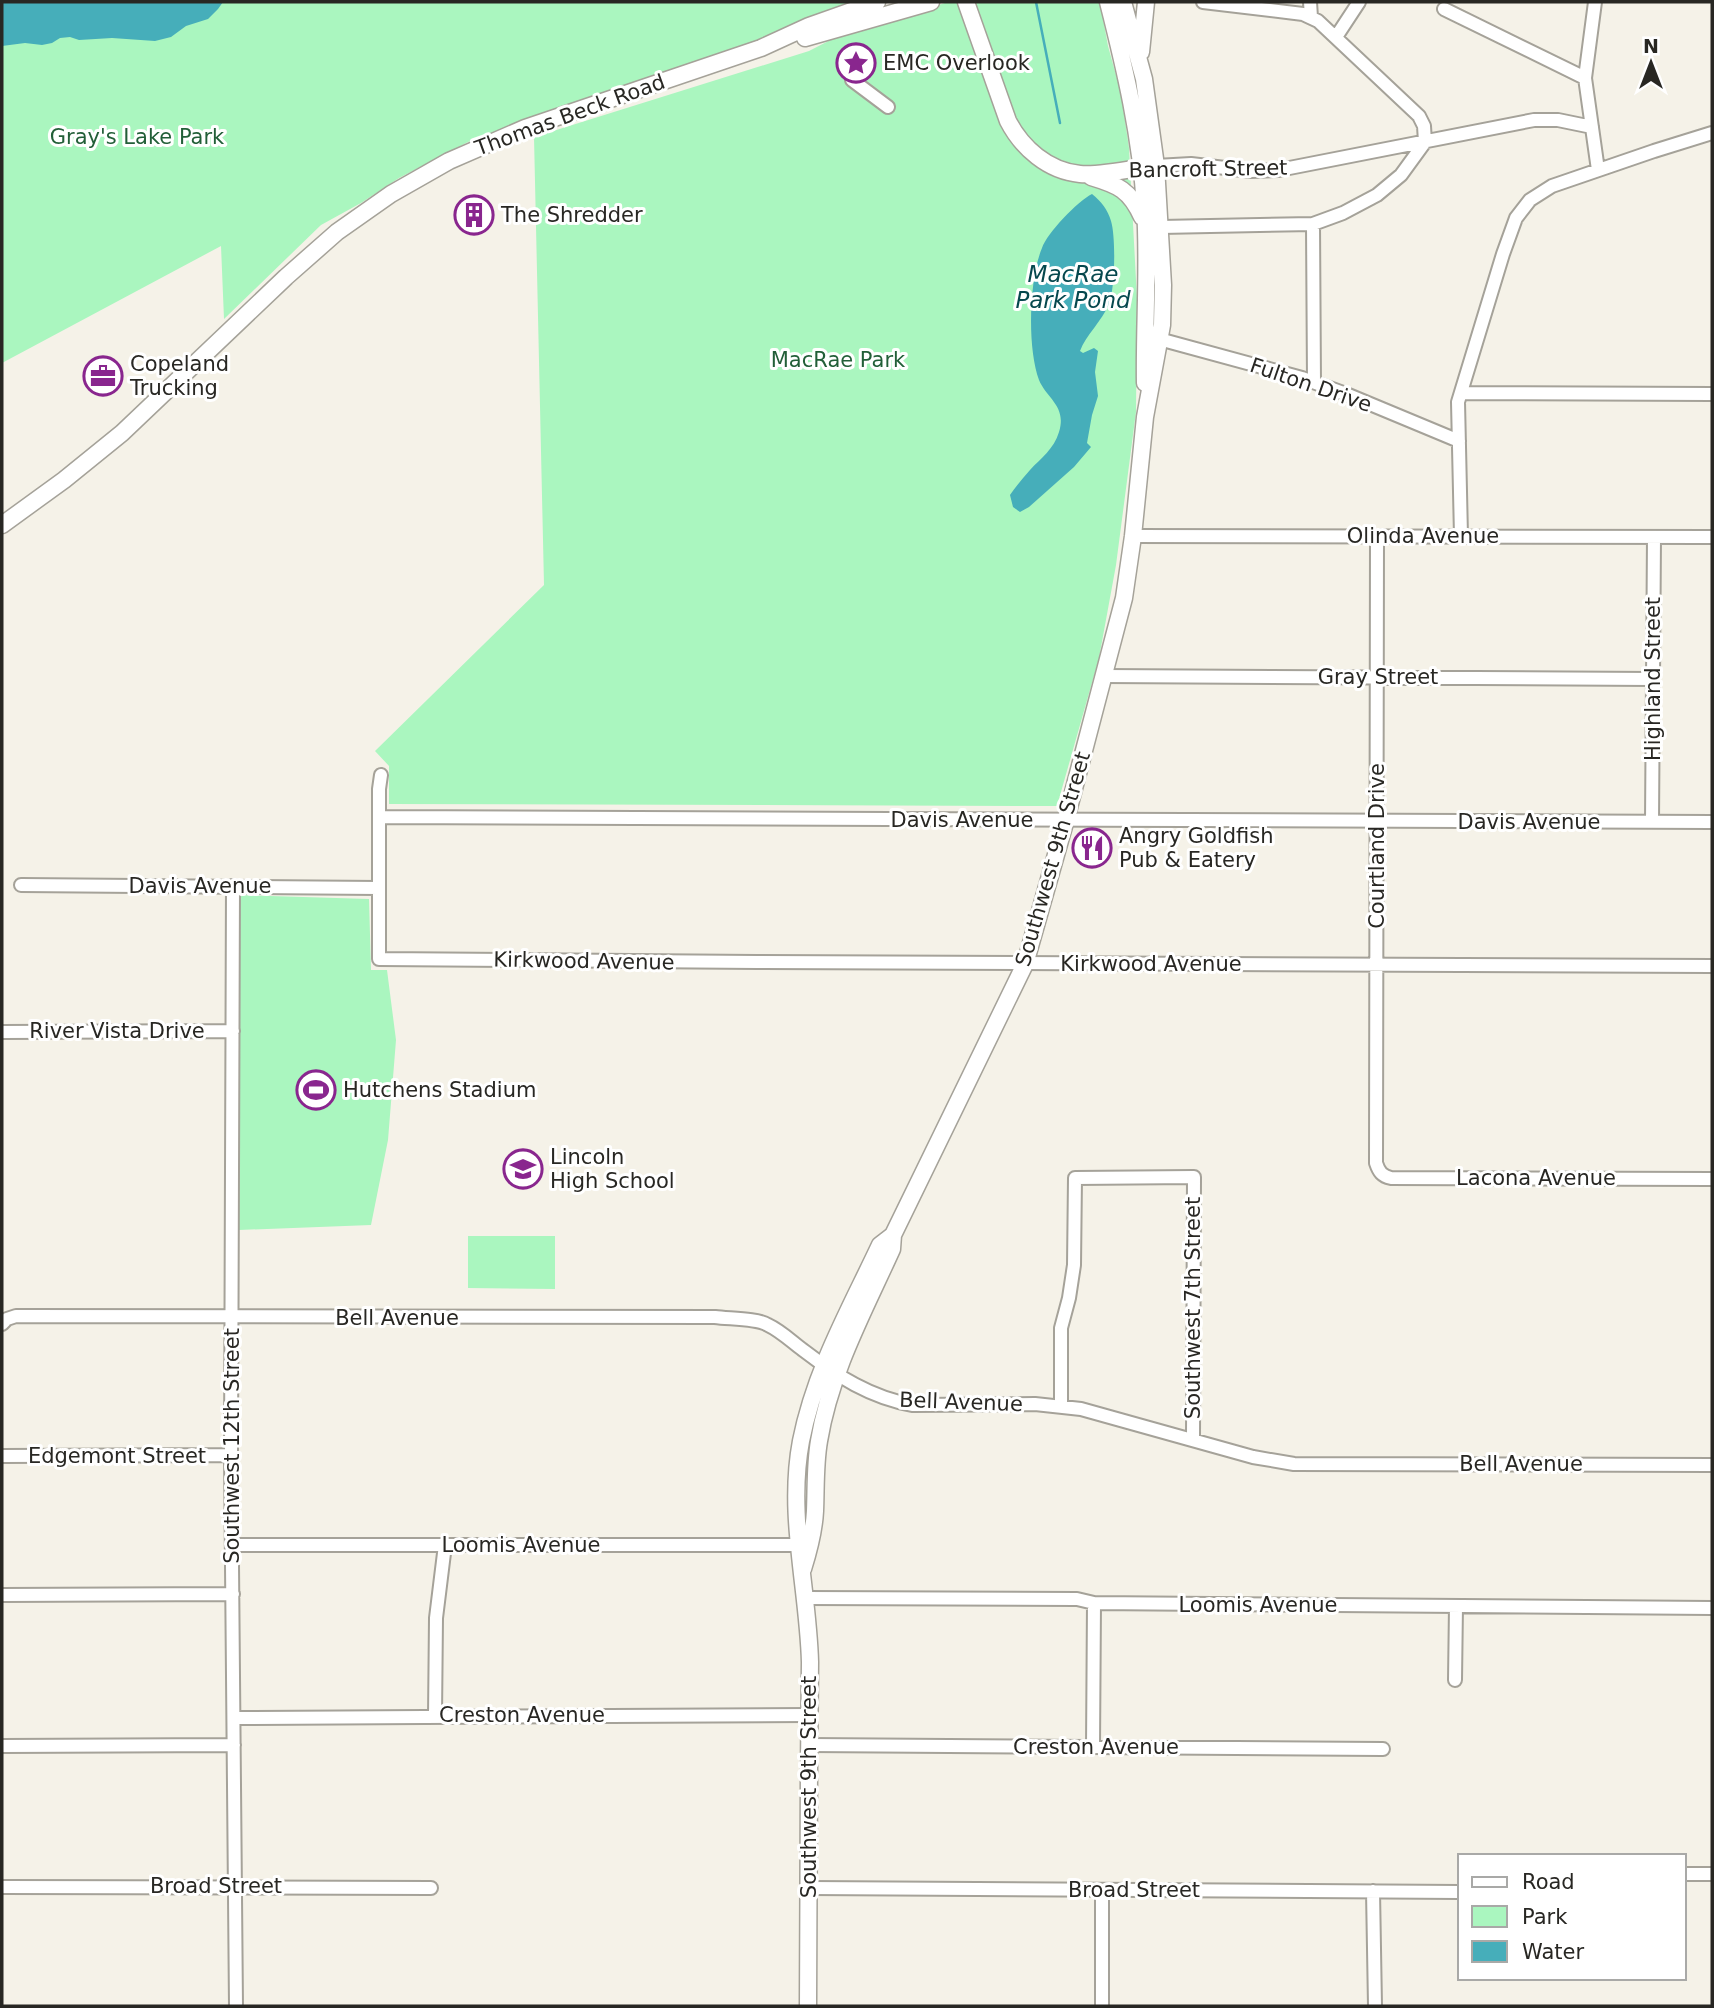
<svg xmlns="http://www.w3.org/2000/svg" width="1714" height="2008" viewBox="0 0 1714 2008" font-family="'DejaVu Sans',sans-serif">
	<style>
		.green { fill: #aaf6bf }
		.water { fill: #46aeba }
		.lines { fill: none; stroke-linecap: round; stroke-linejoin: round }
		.stream { stroke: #46aeba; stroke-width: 2.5 }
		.minor-casing { stroke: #a5a299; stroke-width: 16 }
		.major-casing { stroke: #a5a299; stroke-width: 19 }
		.minor { stroke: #fff; stroke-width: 12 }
		.major { stroke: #fff; stroke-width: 16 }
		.labels { text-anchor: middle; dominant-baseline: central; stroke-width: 6; stroke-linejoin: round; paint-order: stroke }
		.poi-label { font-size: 21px; fill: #282723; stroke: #fff; text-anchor: start }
		.street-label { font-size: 21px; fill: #282723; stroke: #fff }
		.park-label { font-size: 21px; fill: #225f38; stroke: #fff }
		.water-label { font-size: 23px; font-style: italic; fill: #06484e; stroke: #fff }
	</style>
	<rect width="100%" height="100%" fill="#f5f2e8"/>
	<path class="green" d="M2,2H856L772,37L468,142L399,178L361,203L321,225L224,319L221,246L2,363Z
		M948,2H1100L1108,46L1121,93L1129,148L1137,299L1136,412L1116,565L1099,658L1057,806L389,804V766L375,751L544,585L534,137L809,51L844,33L888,21Z
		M240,895L369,899L371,970H387L396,1040L388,1140L371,1225L239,1230Z
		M468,1236H555V1289L468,1288Z"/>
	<path class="water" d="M2,2H223L218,9L208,19L186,26L171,37L155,41L112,38L79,40L70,37L60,38L52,43L42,45L25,43L2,46Z
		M1092,194C1101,201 1108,210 1111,221C1116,237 1115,289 1109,304C1102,321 1086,335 1080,351L1083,353L1094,348L1098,351L1095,372L1098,396L1092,415L1087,443L1091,447L1074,467L1029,507L1020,512L1013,507L1010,495C1016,486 1023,478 1030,470C1041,458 1054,449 1059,432C1067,406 1047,399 1039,380C1027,348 1029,279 1042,248C1047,233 1078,201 1092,194Z"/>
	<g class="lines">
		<path class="stream" d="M1036,2L1060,123"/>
		<g class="minor-casing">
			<path id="minor" d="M1310,2L1311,17
				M1595,2L1585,78L1598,170
				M1444,9L1585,78
				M1336,37L1359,2
				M852,80L888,107
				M1156,166L1191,164L1251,171L1279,170L1534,120H1558L1592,127
				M1313,224L1314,382
				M1161,227L1313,224L1343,213L1377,195L1401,175L1425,142L1424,126L1419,116L1318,21L1303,14L1203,2
				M1159,339L1302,378L1346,394L1459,441
				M1461,393L1712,394
				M1133,536L1712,537
				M1377,536L1376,1163C1379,1172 1382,1176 1391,1178L1712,1179
				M1461,536L1458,402L1503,254L1516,218L1530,200L1552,186L1654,151L1712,133
				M1104,676L1653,679
				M381,775L379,789V959L757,962L1712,966
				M379,817L1712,822
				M1652,822L1654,537
				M21,885L379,888
				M233,886L231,1455L236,2006
				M2,1032L233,1031
				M2,1324L7,1319L16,1316L715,1317C729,1319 757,1318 768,1325C781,1331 792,1342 803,1350C837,1376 871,1398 913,1405L1035,1404L1081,1409L1253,1457L1294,1464L1712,1465
				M1061,1406V1328L1069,1298L1074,1265L1075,1178L1194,1177L1193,1440
				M2,1456L231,1455
				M232,1545H806
				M2,1595L233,1594
				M805,1598L1077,1599L1094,1603L1712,1608
				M1455,1680L1456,1606
				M435,1716L436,1618L445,1545
				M234,1718L809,1715
				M809,1745L1383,1749
				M2,1746L234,1745
				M1093,1747L1094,1603
				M1684,1874H1712
				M2,1887L431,1888
				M809,1888L1460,1892
				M1373,1891L1375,2006
				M1102,2006V1890"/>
		</g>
		<g class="major-casing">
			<path id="major" d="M966,2L1008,121C1022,148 1048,171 1080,174C1098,176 1131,169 1150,166
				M1108,2C1125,69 1141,137 1145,207C1149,266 1144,325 1145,383
				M805,38L931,2
				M1141,52L1146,2
				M1091,177C1118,185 1130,190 1142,217
				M2,525L64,480L122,433L286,277L337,232L391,194L449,161L525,128L761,48L809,26L877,2
				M803,1569C809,1550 814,1531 815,1511C816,1487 815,1464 819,1441C830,1373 864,1311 892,1249L893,1235L1025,964L1065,823L1124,598L1133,536L1145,417L1162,325L1163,285L1156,166L1144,79L1123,2
				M808,2006C808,1927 809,1847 809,1768C809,1733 810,1697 810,1662C808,1588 787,1515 801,1441C815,1370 850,1309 880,1245L893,1235"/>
		</g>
		<use href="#minor" class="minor"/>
		<use href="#major" class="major"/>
	</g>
	<defs>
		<g id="sight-ring" transform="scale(2.0125)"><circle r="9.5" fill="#fff" stroke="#89268e" stroke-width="1.5"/><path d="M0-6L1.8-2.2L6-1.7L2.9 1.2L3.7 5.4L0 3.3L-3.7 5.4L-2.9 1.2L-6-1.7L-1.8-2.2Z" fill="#89268e"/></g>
		<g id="building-ring" transform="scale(2.0125)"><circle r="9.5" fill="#fff" stroke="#89268e" stroke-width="1.5"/><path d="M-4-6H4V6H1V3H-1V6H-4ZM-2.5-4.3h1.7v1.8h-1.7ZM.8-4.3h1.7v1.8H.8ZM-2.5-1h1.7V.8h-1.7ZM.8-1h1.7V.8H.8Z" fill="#89268e"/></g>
		<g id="office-ring" transform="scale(2.0125)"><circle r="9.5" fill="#fff" stroke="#89268e" stroke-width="1.5"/><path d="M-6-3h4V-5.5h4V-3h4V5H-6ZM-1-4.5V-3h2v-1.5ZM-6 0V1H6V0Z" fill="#89268e"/></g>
		<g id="restaurant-ring" transform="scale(2.0125)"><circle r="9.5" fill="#fff" stroke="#89268e" stroke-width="1.5"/><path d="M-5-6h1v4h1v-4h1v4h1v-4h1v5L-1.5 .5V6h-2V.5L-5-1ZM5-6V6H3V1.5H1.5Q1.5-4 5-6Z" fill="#89268e"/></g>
		<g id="stadium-ring" transform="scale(2.0125)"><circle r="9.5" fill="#fff" stroke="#89268e" stroke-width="1.5"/><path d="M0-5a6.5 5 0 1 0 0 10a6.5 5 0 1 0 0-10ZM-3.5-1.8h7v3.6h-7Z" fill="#89268e"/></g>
		<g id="school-ring" transform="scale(2.0125)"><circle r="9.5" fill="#fff" stroke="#89268e" stroke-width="1.5"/><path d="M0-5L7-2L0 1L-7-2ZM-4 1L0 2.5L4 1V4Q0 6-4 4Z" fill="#89268e"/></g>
	</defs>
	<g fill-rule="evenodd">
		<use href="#sight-ring" x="856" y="63"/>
		<use href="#building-ring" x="474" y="215"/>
		<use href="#office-ring" x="103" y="376"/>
		<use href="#restaurant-ring" x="1092" y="848"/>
		<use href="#stadium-ring" x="316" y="1090"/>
		<use href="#school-ring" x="523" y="1169"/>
	</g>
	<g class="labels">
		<g class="poi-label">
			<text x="883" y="63">EMC Overlook</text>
			<text x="501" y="215">The Shredder</text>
			<text x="130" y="364">Copeland<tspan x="130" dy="24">Trucking</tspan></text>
			<text x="1119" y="836">Angry Goldfish<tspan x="1119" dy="24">Pub &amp; Eatery</tspan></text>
			<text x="343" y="1090">Hutchens Stadium</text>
			<text x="550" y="1157">Lincoln<tspan x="550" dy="24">High School</tspan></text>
		</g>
		<g class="street-label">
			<text transform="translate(570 115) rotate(-20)">Thomas Beck Road</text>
			<text transform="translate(1208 169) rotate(-1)">Bancroft Street</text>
			<text transform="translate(1311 385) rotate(19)">Fulton Drive</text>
			<text x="1423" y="536">Olinda Avenue</text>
			<text x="1378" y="677">Gray Street</text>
			<text transform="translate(1653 679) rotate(-90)">Highland Street</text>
			<text x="962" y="820">Davis Avenue</text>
			<text x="1529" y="822">Davis Avenue</text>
			<text transform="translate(1377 846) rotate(-90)">Courtland Drive</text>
			<text transform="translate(1053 859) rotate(-74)">Southwest 9th Street</text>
			<text x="200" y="886">Davis Avenue</text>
			<text transform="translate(584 961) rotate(1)">Kirkwood Avenue</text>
			<text x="1151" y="964">Kirkwood Avenue</text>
			<text x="117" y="1031">River Vista Drive</text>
			<text x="1536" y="1178">Lacona Avenue</text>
			<text transform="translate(1193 1308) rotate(-90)">Southwest 7th Street</text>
			<text x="397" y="1318">Bell Avenue</text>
			<text transform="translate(961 1402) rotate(2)">Bell Avenue</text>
			<text transform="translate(232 1446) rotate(-90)">Southwest 12th Street</text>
			<text x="117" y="1456">Edgemont Street</text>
			<text x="1521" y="1464">Bell Avenue</text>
			<text x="521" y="1545">Loomis Avenue</text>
			<text x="1258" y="1605">Loomis Avenue</text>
			<text x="522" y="1715">Creston Avenue</text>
			<text x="1096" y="1747">Creston Avenue</text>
			<text transform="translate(809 1787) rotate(-90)">Southwest 9th Street</text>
			<text x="216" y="1886">Broad Street</text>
			<text x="1134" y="1890">Broad Street</text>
		</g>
		<g class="park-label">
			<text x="137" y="137">Gray's Lake Park</text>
			<text x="838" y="360">MacRae Park</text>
		</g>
		<g class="water-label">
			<text x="1073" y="274">MacRae<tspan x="1073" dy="26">Park Pond</tspan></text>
		</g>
	</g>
	<rect width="1714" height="2008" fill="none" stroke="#282723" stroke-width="7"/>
	<rect x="1458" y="1854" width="228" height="126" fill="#ffffff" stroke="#a9a9a7" stroke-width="2"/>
	<rect x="1472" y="1877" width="35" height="10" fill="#ffffff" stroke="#a9a9a7" stroke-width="2"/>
	<text x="1522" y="1889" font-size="21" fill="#282723">Road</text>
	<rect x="1472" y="1906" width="35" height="21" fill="#aaf6bf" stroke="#a9a9a7" stroke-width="2"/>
	<text x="1522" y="1924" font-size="21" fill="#282723">Park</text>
	<rect x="1472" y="1941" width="35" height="21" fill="#46aeba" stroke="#a9a9a7" stroke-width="2"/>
	<text x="1522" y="1959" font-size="21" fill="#282723">Water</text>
	<g transform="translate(1651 63)" stroke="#ffffff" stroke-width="5" paint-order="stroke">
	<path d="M0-5L12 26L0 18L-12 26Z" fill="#282723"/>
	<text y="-10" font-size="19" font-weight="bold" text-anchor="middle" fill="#282723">N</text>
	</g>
</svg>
